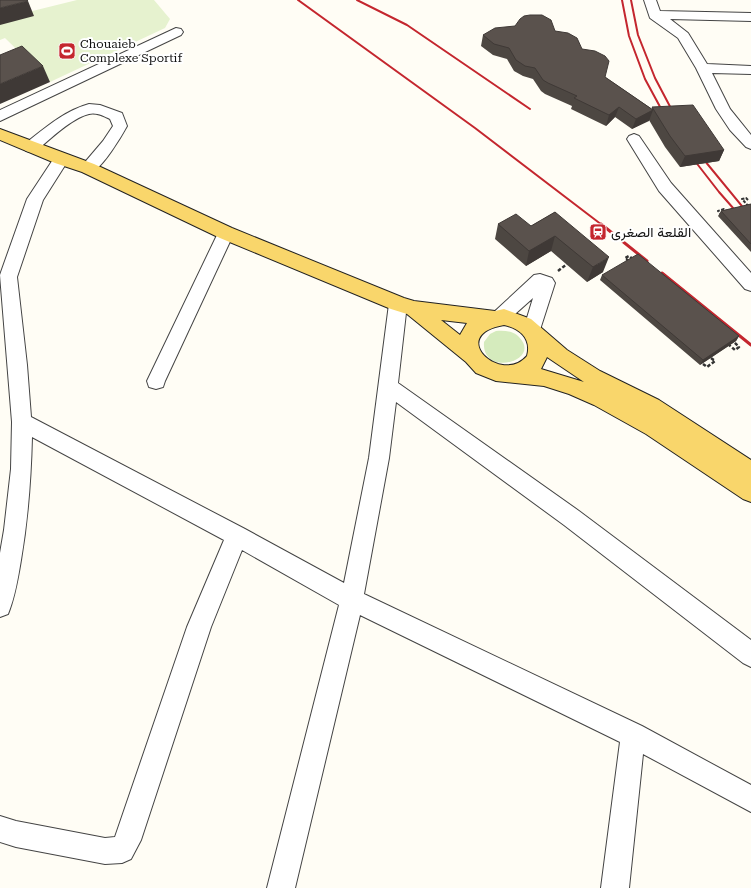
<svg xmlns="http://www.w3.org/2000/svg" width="751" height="888" viewBox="0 0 751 888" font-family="'Roboto Serif',Vazirmatn,serif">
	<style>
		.green { fill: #d5ebbd }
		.pitch { fill: #e6f2cf }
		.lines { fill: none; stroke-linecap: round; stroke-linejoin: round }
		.minor-casing { stroke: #444; stroke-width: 2 }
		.major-casing { stroke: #222; stroke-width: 2 }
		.path-far1 { stroke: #333; stroke-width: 2; stroke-dasharray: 3 1.5; stroke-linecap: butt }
		.path { stroke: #333; stroke-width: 2.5; stroke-dasharray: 3.5 2; stroke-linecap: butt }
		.minor { fill: #fff; fill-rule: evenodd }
		.major { fill: #f9d66b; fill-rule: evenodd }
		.rail-far1 { stroke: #c4262e; stroke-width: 2 }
		.rail { stroke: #c4262e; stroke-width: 3 }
		.wall { fill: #4d4742 }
		.shaded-wall { fill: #3f3936 }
		.building { fill: #5a524d; stroke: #3f3936 }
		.labels { text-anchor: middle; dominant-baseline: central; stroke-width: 4; stroke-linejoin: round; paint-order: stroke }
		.far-poi-label { font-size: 12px; fill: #111; stroke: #fff; text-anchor: start }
		.poi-label { font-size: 14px; fill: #111; stroke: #fff; text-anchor: start }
	</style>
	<rect width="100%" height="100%" fill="#fffdf5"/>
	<path class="green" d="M496,331C504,330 513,331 519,337C543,361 481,378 484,342L490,334Z"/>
	<path class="pitch" d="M77,0H154L170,19L165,28L50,82L5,38L0,40V19Z"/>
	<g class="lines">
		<g class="minor-casing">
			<path id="minor" d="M644,0H656L660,11L751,13V21L670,19L688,33L707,64L751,66V74L712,73L730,109L751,135V149L746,147L730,130L716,109L696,68L678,38L650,18Z
				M176,28L181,29L183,32L181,35L0,121V110Z
				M89,104L100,105L122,113L127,126C121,137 103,167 92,172C89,174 86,173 83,172L80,168L103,141L113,126L110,119C104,116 96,112 89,114C72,118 50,139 36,151L31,152L26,151L23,147L26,143C45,128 64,111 89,104Z
				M634,134L639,136L671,183L751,273V291L745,289L659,191L627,139L629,136Z
				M61,154L66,155L69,159L43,200L17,277L27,365L31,417L245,529L344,583L369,458L389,304L392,299L398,297L404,299L407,304L398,383L579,511L751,640V667L743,663L564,525L396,402L389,458L364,594L642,726L751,785V812L643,754L629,888H601L620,742L360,615L295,888H267L339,605L242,550L211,627L141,840L131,859L122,863L105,864L16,847L0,842V816L16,821L105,838L115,837L187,627L224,540L32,437C31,478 28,519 21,560C18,578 15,597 8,614L0,617V553L4,530L11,469L12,422L0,275L27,199L56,155Z
				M226,227L232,229L234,233L165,381L163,387L156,389L149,387L147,381L218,233L220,229Z
				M540,274L552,278L555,283L538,336L532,338L526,336L523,331L533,298L505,323L499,325L493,323L490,318L493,313L534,275Z"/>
		</g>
		<g class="major-casing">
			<path id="major" d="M0,129L94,164L232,228L404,298L414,301L495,311L504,309L531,319L567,350L600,371L659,400L751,460V502L743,499L646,434L594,405L569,394L544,386L496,381L476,373L466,362L407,314L391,309L220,238L82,172L55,163L0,140ZM441,320L467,323L460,335ZM504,325C519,328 532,338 527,356C501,386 446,335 504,325ZM547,357L584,382L541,369Z"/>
		</g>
		<path class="path-far1" d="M748,200L746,198L742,199L751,209
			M722,215L718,211L724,209L726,212"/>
		<path class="path" d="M629,261L625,258L629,256L634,260
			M558,271L567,264
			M728,344L735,350L739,347L734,342
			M703,364L707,367L715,361L708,356"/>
		<use href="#minor" class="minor"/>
		<use href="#major" class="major"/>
		<path class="rail-far1" d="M298,0L475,128L602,225
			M357,0L407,25L530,109
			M622,0L629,36L645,79L665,116
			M631,0L638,35L655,78L675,116
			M700,155L751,217
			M691,156L719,192L748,225"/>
		<path class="rail" d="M601,224L647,261
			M747,224L751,228
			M662,273L751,345"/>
	</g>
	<path class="wall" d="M555,31L582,49L605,77L652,109V107L724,150L719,161L680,167L665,147L649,120L632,129L615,117L606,126L571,109L572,106L545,94L541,91L533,79L523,76L514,71L507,59L493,55L481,46L483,35Z
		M751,204V252L718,216L721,211Z
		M555,212L603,272L587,282L551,251L526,266L495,239L498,224L531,226Z
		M602,275L739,336L736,341L700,365L600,280Z"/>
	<path class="shaded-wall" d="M28,1L34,16L0,25V8Z
		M43,66L50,82L0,104V84Z
		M619,107L615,117L606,126L609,115Z
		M653,110L649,121L632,129L636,119Z
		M724,150L719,161L680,167L685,156Z
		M555,236L551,251L526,266L529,251Z
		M609,257L603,272L587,282L593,267Z
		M739,336L736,341L700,365L703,360Z"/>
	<path class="building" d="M0,0H27L28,1L0,8Z
		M530,15H542L551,20L555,31L568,33L577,38L582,49L595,51L605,56L609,61L605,77L653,110L636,119L619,107L609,115L574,98L577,96L548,83L543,80L535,68L525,66L516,60L509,48L494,44L483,35L495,28L515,26L520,19L524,16Z
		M22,46L43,66L0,84V55Z
		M693,105L724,150L685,156L670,136L652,107Z
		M751,204V244L721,211Z
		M555,212L609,257L593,267L555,236L529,251L498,224L516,214L531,226Z
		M638,254L739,336L703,360L602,275Z"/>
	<defs>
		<g id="stadium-square" transform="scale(0.9)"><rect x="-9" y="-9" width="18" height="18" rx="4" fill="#c4262e" stroke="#fff"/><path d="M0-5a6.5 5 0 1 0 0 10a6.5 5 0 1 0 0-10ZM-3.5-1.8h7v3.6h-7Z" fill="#fff"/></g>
		<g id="station-square" transform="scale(0.9)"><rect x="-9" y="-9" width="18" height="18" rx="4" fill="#c4262e" stroke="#fff"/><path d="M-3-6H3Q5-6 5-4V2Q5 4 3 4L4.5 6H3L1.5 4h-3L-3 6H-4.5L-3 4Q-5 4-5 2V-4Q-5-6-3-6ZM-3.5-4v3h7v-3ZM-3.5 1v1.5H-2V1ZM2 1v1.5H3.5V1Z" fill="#fff"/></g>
	</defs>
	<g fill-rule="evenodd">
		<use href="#stadium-square" x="67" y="51"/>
		<use href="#station-square" x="598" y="232"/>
	</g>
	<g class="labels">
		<g class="far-poi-label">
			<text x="80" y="44">Chouaieb<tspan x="80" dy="14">Complexe Sportif</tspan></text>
		</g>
		<g class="poi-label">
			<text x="611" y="232">القلعة الصغرى</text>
		</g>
	</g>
</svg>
